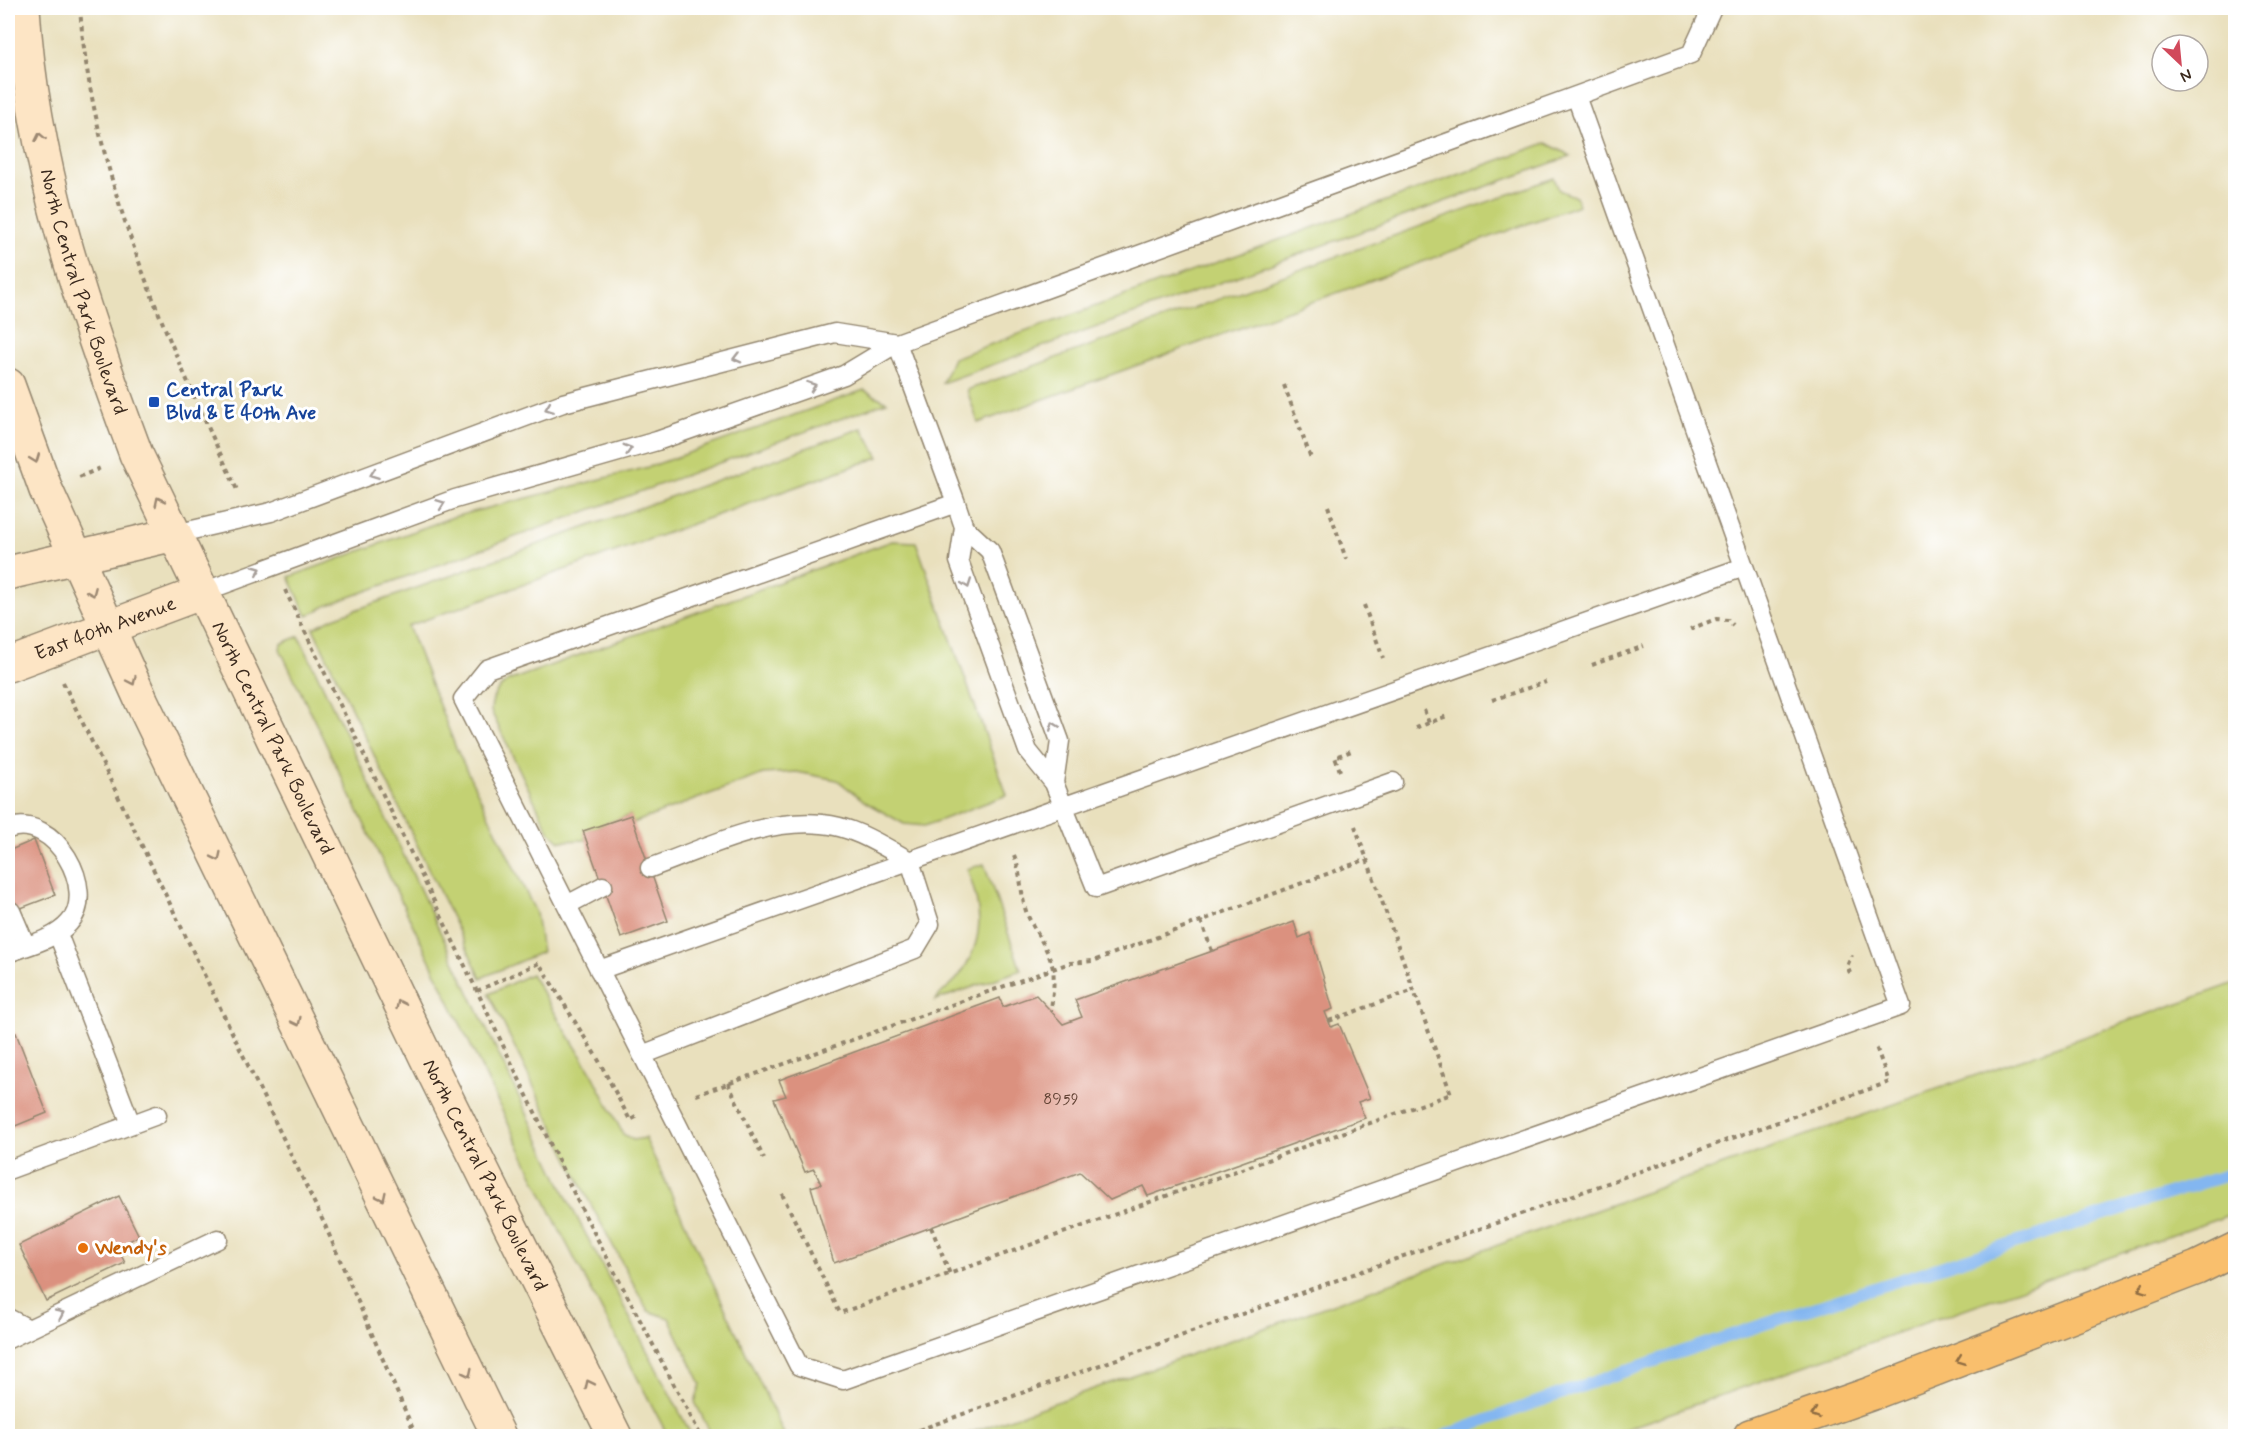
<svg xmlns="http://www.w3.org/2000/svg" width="2243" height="1444" viewBox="0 0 2243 1444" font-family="Mynerve,sans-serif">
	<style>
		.green { fill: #c3d173; stroke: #7f7e48; stroke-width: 1.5 }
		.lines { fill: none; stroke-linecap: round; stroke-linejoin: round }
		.stream { stroke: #83b6f0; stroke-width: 12 }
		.building { fill: #db917f }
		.lane-casing { stroke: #92856e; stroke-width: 21 }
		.secondary-casing { stroke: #92856e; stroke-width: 36 }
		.highway-casing { stroke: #92856e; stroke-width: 36 }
		.path { stroke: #92856e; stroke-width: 4; stroke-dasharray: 4.5 4.5; stroke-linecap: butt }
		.lane { stroke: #fff; stroke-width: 18 }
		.secondary { stroke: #fde5c5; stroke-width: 33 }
		.highway { stroke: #f9bf6d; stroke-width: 33 }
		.oneway { stroke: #9c8872 }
		.oneway2 { stroke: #a79f9a }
		.oneway3 { stroke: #906d42 }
		.transit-dot { fill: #1a4fb4; stroke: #fff; stroke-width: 2 }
		.food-dot { fill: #e8710a; stroke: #fff; stroke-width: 2 }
		.labels { text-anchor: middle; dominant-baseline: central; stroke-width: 6; stroke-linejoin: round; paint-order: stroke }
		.number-label { font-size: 16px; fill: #634436 }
		.street-label { font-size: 20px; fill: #3b2a1e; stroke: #fff }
		.transit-label { font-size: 20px; font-weight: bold; fill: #164399; stroke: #fff; text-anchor: start }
		.food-label { font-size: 20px; font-weight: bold; fill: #c56008; stroke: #fff; text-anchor: start }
	</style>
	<rect width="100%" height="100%" fill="#fff"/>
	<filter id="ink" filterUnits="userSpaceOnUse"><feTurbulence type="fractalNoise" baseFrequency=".0167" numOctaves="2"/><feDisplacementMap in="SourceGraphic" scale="12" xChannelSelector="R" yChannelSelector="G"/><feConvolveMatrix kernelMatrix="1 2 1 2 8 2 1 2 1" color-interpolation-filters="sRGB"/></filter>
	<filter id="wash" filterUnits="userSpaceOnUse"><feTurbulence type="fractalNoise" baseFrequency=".008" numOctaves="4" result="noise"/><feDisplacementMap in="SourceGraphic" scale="24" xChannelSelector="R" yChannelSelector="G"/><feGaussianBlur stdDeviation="1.35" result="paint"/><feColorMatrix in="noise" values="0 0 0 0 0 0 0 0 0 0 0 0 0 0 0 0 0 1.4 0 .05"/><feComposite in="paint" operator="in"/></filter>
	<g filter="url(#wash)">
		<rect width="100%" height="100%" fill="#e9e0bd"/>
		<path class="green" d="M1546,143L1571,156L942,383L953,358Z
			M1554,178L1559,190L1576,197L1579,205L978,423L967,390Z
			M864,390L887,402L328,605L307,616L289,577L453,517L652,466Z
			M862,428L879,457L408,626L456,748L536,913L542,952L481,978L313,628L333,618Z
			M892,541L916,542L1007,795L925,826L904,824L867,803L837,780L797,772L763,774L633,823L630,815L584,831L586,840L560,841L549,831L491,711C492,696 496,690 508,681Z
			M299,636L572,1208L692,1436H668L560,1231L280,649L281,644Z
			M984,864L1021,970L936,1000C942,990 953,985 959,976C986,939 982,909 967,869Z
			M531,974L593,1075L623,1134L633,1140L645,1138L785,1436H712L695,1402L701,1384L669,1318L648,1311L589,1201L489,994Z
			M2235,983V1213L1606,1436H961Z"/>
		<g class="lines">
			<path class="stream" d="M1444,1436C1704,1339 1971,1258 2236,1172"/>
		</g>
		<g id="blocks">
			<path class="building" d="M631,815L668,921L621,938L583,831Z
				M34,840L55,895L8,913V851Z
				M1294,922L1299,938L1310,933L1333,1009L1325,1012L1331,1027L1339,1024L1370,1098L1358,1102L1365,1118L1148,1196L1143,1186L1110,1200L1080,1172L834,1263L811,1187L821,1184L814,1169L805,1172L774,1099L786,1096L779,1080L1000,998L1003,1007L1036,995L1063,1024L1082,1017L1075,1000Z
				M16,1033L47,1113L8,1129V1036Z
				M119,1196L139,1236L117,1247L125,1263L46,1301L19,1245Z"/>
		</g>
	</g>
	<g filter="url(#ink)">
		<use href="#blocks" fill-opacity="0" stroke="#92856e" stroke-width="1.5"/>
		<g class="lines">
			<g class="lane-casing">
				<path id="lane" d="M897,343L956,503L487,669L463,699L799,1366L843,1380L1901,1006L1576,96
					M956,503L964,527L959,561L1028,751L1054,783L1096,888L1393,782
					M964,527L990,551L1060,741L1054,783
					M175,534L271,512L563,403L835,333L897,343
					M203,592L455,499L657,441L844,375L897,343L1691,54L1712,8
					M8,829C54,811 99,891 69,923C54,940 28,945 8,953
					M567,905L603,886
					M11,911L26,946
					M58,934L131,1124
					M599,970L1744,567
					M642,1055L915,949L930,924L910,861C883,846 853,826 822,824C762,818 704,849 650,868
					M8,1170L157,1115
					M8,1318L29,1329L218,1239
					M8,1339L29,1329"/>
			</g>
			<g class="secondary-casing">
				<g id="secondary">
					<path id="s1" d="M23,8C32,162 82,310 136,454L426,1057L615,1436"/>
					<path d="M8,385L46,490L142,702L499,1436"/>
					<path d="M8,573L175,534"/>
					<path id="s2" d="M8,665L203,592"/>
				</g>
			</g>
			<g class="highway-casing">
				<path id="highway" d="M1750,1436L1870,1394L2197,1268L2236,1249"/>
			</g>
			<path class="path" d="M80,8C92,177 167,339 238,492
				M1284,385L1312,461
				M79,477L103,467
				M1328,506L1346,559
				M285,590L579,1204L701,1436
				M1364,605L1383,658
				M1690,629L1716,619L1728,620L1733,625
				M1592,665L1644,646
				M63,682L324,1223L416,1436
				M1492,700L1546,682
				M1424,710L1429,723
				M1416,728L1447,716
				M1340,771L1335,757L1354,750
				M1014,855C1022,875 1020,894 1027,914C1035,932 1049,949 1053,969C1055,982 1052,998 1051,1011
				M1201,921L1212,951
				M1850,973L1847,966L1852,955
				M477,991L539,963L599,1061L630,1120L640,1115
				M1329,1021L1414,990
				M728,1083L764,1159
				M696,1095L1070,963L1093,961L1367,859
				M782,1194L840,1313L1451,1094L1355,826
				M931,1227L950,1274
				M902,1436L1889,1082L1875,1044"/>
			<use href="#lane" class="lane"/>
			<use href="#secondary" class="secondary"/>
			<use href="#highway" class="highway"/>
		</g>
		<defs><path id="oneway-chevron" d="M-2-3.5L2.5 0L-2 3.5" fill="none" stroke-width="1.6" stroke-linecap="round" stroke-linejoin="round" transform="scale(1.5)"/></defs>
		<g class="oneway">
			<use href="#oneway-chevron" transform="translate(40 137) rotate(-101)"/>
			<use href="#oneway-chevron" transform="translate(35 459) rotate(69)"/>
			<use href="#oneway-chevron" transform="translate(159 501) rotate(-116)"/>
			<use href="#oneway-chevron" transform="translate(92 592) rotate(67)"/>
			<use href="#oneway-chevron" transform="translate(132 681) rotate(65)"/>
			<use href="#oneway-chevron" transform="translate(217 857) rotate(64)"/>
			<use href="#oneway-chevron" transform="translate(400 1004) rotate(-115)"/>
			<use href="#oneway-chevron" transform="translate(297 1022) rotate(64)"/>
			<use href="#oneway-chevron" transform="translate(382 1197) rotate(64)"/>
			<use href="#oneway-chevron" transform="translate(468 1373) rotate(64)"/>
			<use href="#oneway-chevron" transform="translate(589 1384) rotate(-116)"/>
		</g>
		<g class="oneway2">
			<use href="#oneway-chevron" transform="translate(737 358) rotate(166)"/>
			<use href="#oneway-chevron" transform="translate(812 386) rotate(-19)"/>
			<use href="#oneway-chevron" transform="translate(549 408) rotate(159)"/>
			<use href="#oneway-chevron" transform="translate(628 449) rotate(-16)"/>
			<use href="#oneway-chevron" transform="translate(374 474) rotate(160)"/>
			<use href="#oneway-chevron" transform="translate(441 504) rotate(-20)"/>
			<use href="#oneway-chevron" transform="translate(257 570) rotate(-22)"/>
			<use href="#oneway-chevron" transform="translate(967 584) rotate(70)"/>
			<use href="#oneway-chevron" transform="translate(1054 726) rotate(-110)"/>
			<use href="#oneway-chevron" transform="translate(60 1314) rotate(-25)"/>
		</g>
		<g class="oneway3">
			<use href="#oneway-chevron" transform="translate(2142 1289) rotate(159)"/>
			<use href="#oneway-chevron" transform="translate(1960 1360) rotate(159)"/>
			<use href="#oneway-chevron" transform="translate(1815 1414) rotate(161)"/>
		</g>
	</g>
	<rect class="transit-dot" x="148" y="396" width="12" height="12" rx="3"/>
	<circle class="food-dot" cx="83" cy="1248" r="6"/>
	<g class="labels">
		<g class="number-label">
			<text x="1061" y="1099">8959</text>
		</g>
		<g class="street-label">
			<text stroke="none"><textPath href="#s1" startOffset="291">North Central Park Boulevard</textPath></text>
			<text stroke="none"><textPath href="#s2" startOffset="104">East 40th Avenue</textPath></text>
			<text stroke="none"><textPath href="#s1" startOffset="777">North Central Park Boulevard</textPath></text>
			<text stroke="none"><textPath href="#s1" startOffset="1263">North Central Park Boulevard</textPath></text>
		</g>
		<g class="transit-label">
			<text x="166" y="390">Central Park<tspan x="166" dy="23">Blvd &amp; E 40th Ave</tspan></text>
		</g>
		<g class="food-label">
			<text x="95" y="1248">Wendy's</text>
		</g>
	</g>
	<rect width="2243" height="1444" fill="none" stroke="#fff" stroke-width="30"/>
	<g transform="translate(2180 63) rotate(154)"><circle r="28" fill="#ffffff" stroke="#b1aaa5" stroke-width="1.5"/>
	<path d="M0-4.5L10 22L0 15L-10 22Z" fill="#d1495b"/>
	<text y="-9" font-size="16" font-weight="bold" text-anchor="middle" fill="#3b2a1e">N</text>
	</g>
</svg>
